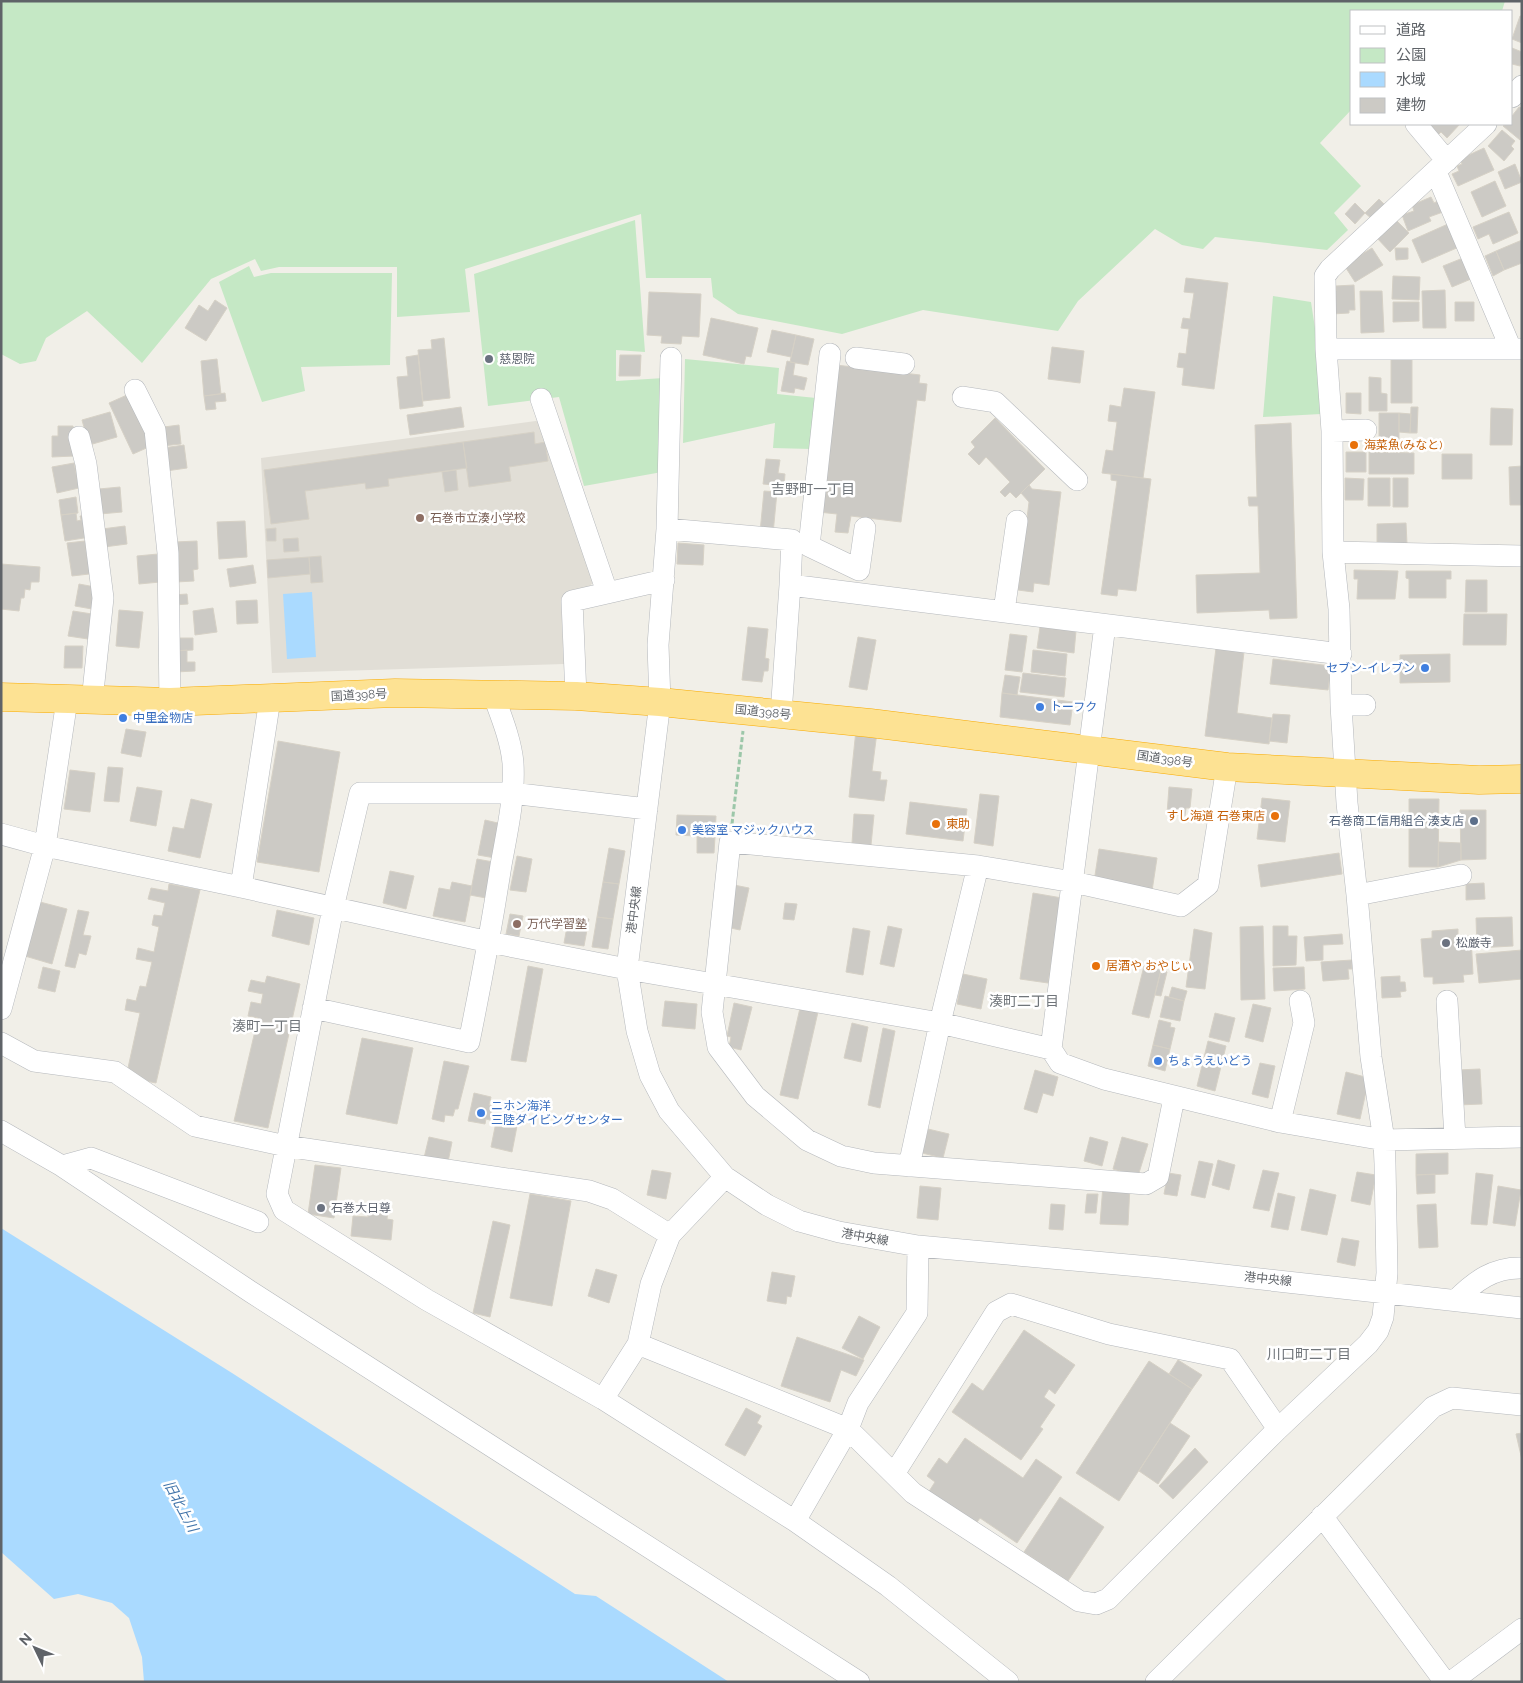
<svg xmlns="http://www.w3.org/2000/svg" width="1523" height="1683" viewBox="0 0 1523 1683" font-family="Raleway,'Noto Sans JP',sans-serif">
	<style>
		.education { fill: #e1ded6 }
		.green { fill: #c5e8c5 }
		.water { fill: #aadaff }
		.building { fill: #cccac5; stroke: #d6d1c6 }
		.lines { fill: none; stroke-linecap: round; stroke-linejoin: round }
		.minor-casing { stroke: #b5b8bc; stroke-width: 22 }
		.highway-casing { stroke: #f9ab00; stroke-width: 29 }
		.path { stroke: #9cc7a9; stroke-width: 3; stroke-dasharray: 5 2.5; stroke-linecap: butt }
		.minor { stroke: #fff; stroke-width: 21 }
		.highway { stroke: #fde293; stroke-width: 28 }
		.worship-dot { fill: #6b7280; stroke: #fff; stroke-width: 2 }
		.food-dot { fill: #e8710a; stroke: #fff; stroke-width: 2 }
		.education-dot { fill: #8d6e63; stroke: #fff; stroke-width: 2 }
		.shop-dot { fill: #3f7fe0; stroke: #fff; stroke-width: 2 }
		.service-dot { fill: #5c6f8a; stroke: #fff; stroke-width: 2 }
		.labels { text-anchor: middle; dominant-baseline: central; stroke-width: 5; stroke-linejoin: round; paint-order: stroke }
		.worship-label { font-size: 12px; fill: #5b616d; stroke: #fff; text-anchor: start }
		.food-label { font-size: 12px; fill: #c56008; stroke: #fff; text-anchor: start }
		.education-label { font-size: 12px; fill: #785e54; stroke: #fff; text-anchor: start }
		.shop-label { font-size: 12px; fill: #366cbe; stroke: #fff; text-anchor: start }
		.street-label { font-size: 12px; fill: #5f6368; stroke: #fff }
		.service-label { font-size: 12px; fill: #4e5e75; stroke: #fff; text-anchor: end }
		.neighbourhood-label { font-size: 14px; fill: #70757a; stroke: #fff }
		.water-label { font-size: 14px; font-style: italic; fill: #4174aa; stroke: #fff }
	</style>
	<rect width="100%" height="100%" fill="#f1efe8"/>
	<path class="education" d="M543,420L597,578L586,590L561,600L564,664L272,673L261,458Z"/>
	<path class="green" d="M1,1H1505L1502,11H1352V109L1320,143L1361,186L1334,213L1348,230L1327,250L1215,237L1203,249L1182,245L1155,229L1078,301L1058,331L923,310L842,334L738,314L713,297L711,278H646L641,214L465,269L470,312L397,317V267H279L261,271L255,259L211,279L142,363L87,311L46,338L36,361L20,364L1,354Z
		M635,220L645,352L616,350V381L664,378L662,472L584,486L559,397L488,406L474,274Z
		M249,266L254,277L271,273H392L390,365L301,367L305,391L262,402L219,282Z
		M1273,296L1311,302L1318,348L1321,414L1263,417Z
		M685,359L779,368L777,394L816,398L811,449L773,448L775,423L683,443Z"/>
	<path class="water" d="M312,592L316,657L287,659L283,594Z
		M1,1228L232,1373L575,1594L596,1596L729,1682H144L142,1657L129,1618L112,1603L78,1594L54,1599L1,1552Z"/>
	<path class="building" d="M1520,16H1522V43L1512,39Z
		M1512,48L1522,52L1520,66L1512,64Z
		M1519,107L1522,108L1520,140L1503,126L1506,124H1512V116Z
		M1429,124H1460L1447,138L1441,132L1435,138Z
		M1502,130L1515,141L1511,146L1514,149L1504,161L1488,146Z
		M1484,148L1494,170L1458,186L1452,174L1459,171L1457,166L1462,164L1460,159Z
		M1515,164L1522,182L1505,189L1498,172Z
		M1495,181L1506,206L1482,217L1471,192Z
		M1431,197L1434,203L1438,201L1443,212L1429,217L1431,221L1408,231L1402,215L1414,211L1412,205Z
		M1379,199L1385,205L1372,219L1365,213Z
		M1355,203L1365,213L1355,224L1345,214Z
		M1509,212L1518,233L1493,244L1489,234L1478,239L1473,227Z
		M1395,219L1409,233L1390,252L1376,237Z
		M1448,224L1459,247L1422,263L1412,240Z
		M1522,240V263L1504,270L1496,251Z
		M1372,248L1383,265L1355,282L1344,265Z
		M1395,248H1408V259L1396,260Z
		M1496,251L1504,270L1493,276L1485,256Z
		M1463,258L1471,279L1452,287L1443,266Z
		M1393,276L1420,277L1419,300L1392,299Z
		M1186,278L1228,283L1214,389L1182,385L1184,368L1177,367L1179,353L1186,354L1189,329L1181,328L1183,318L1190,319L1194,293L1184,292Z
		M1354,285L1355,310H1349V313L1332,314L1331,291H1336V286Z
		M1445,290L1446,328H1423L1422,291Z
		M1360,291H1382L1384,332L1361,333Z
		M649,292L701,294L699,337L682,336L681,344L661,343L662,336L647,335Z
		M215,300L227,308L206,341L185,328L199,305L208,311Z
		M1393,302H1419V321L1393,322Z
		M1455,302H1474V321H1455Z
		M711,318L758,328L751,357L746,356L744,364L703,355Z
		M772,330L796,335L791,357L767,352Z
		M796,335L814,339L808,365L790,362Z
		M444,338L450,398L423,401L418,350L432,349L431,340Z
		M1052,347L1084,351L1080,383L1048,379Z
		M418,355L423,406L400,409L397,377L408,376L406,357Z
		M620,355H641L640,376H619Z
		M1391,357H1412V403H1391Z
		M217,359L221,394L204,396L201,361Z
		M787,361L795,363L793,375L807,378L804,390L795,388L794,393L781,391Z
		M836,365L920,375L919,383L927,384L925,401L917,400L901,522L851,516L848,533L835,532L837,514L818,512Z
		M1369,377L1381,378V393L1387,394V411H1369Z
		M1124,388L1155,392L1143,478L1102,473L1106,450L1113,451L1117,422L1108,421L1110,405L1121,407Z
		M225,393L226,401L215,402L216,409L206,410L204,396Z
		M1346,393H1361V414L1346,413Z
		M127,395L151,446L133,454L109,403Z
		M461,407L464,427L410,435L407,415Z
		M1411,407H1418L1417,433H1410Z
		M1491,408L1513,409L1512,445H1490Z
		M110,412L117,437L89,445L82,420Z
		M1379,413H1399V440H1379Z
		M1399,413L1411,414L1410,433L1399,432Z
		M995,418L1045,469L1016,498L1010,492L1005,497L1000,492L1010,482L986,457L979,465L968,454L975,447L971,442Z
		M1291,423L1297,618L1270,619L1269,610L1197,613L1196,575L1260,573L1258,506H1249L1248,497H1257L1255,425Z
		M179,425L181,444L162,446L164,427Z
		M58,426H73L74,456L52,457V436H58Z
		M534,432L535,444L545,442L548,461L509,467L511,481L469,487L463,442Z
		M463,442L467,468L388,479L389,486L366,489L365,483L305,491L309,519L271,524L264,470Z
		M184,445L187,468L166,471L163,448Z
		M1346,452H1366V472H1346Z
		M1369,452L1414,453V474H1369Z
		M1442,454H1472V479H1442Z
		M766,459L780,460L778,473L785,474L784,486L763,484Z
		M74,463L79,488L57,493L52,467Z
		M1522,466V505H1510L1509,467Z
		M456,470L458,490L445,492L442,472Z
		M1111,474L1151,479L1136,591L1118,589L1117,596L1101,594L1117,481L1111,480Z
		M1345,478L1364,479L1363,500H1345Z
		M1368,478H1390V506H1368Z
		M1393,478H1408V507H1393Z
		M1029,485L1032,489L1061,492L1049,585L1034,583L1033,592L1018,590L1029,502L1021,493Z
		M120,487L122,512L100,514L99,489Z
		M764,491L777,492L773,534L760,532Z
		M76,497L78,513L61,515L59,500Z
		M76,513L77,521L81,520L80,516H86L90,537L65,541L61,515Z
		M245,521L247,557L219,559L217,522Z
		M1406,523L1407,544L1377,546V524Z
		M125,526L127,544L104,547L102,529Z
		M276,528V541H267L266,529Z
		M298,538L299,551L284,552L283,539Z
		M85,541L87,557L92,556L89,574L72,576L67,543Z
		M197,541L198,569L193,570L194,581L176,582L175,542Z
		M678,543L704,545L703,565L677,564Z
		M158,554L160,582L139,584L137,556Z
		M321,556L323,582L311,583L309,557Z
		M309,557L310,574L268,578L267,560Z
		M1,564L40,567L39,582H31L30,590L25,589L24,598H21L19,611L1,609Z
		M253,565L256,583L230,587L227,569Z
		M1354,570L1398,571L1395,599H1357L1358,579H1354Z
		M1406,571H1451V579H1446V598H1409V579L1406,578Z
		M1466,580H1487V612H1465Z
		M79,584L95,587L92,609L75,606Z
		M187,594L188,604L174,605L173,595Z
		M257,600L258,623L237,624L236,601Z
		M213,608L217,632L195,635L193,611Z
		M119,610L143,612L139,648L116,646Z
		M73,611L92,614L88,639L68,636Z
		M1464,614H1507L1506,645H1463Z
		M748,627L768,629L765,658L769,659L768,671H764L762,682L742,680Z
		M1040,627L1076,631L1074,653L1037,648Z
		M1010,634L1027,636L1022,672L1005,670Z
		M858,637L876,640L867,690L849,687Z
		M174,638H193V650L175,651Z
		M65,646H83L82,668H64Z
		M1216,648L1244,652L1237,713L1272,718L1269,744L1205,736Z
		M187,650V662H195V671L175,672V651Z
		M1033,650L1067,654L1065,676L1031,672Z
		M1450,654V682L1400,683V655Z
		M1273,659L1331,666L1328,690L1270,684Z
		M1023,673L1066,678L1064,697L1020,692Z
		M1005,675L1020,677L1017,695L1002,693Z
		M1002,693L1073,702L1070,725L1000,717Z
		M1273,714L1290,715L1287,743L1269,741Z
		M126,729L146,732L141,757L121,753Z
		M856,730L877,732L872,771L881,772L880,780H887L884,801L849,797Z
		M278,741L340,752L319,872L257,862Z
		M108,767L123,768L119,802L104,801Z
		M70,770L95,773L90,812L64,809Z
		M137,787L162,791L156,826L130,821Z
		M1169,787L1192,789L1190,808H1186L1185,816L1167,814Z
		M980,794L999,796L993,846L974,843Z
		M1262,798L1290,801L1285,842L1257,839Z
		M191,799L212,804L200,858L168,851L173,827L184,829Z
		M1409,799H1439L1438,867H1409Z
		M910,802L967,809L963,841L906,834Z
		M1460,810H1486V859L1461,860Z
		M854,814L874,815L871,845L852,843Z
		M677,815L716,816L715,837L676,835Z
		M485,820L502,824L495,858L478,855Z
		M697,836L715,837L714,853H697Z
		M1439,842L1461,843V860L1438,867Z
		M609,848L625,851L619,884L603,882Z
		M1099,849L1157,858L1152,891L1094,882Z
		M1339,853L1342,874L1261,887L1258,865Z
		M517,856L532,859L526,892L510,890Z
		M477,859L493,862L486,898L470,895Z
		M390,871L414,876L406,909L383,903Z
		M452,882L472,886L465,922L433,916L439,888L450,890Z
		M603,882L619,884L613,919L597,917Z
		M1484,883L1485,899L1466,900V884Z
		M169,884L200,890L156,1083L126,1077L140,1013L125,1010L127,999L136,1001L140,986L146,987L152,962L136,959L138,948L154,952L159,927L152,925L154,915L162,916L165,903L148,899L151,888L168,891Z
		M734,885L749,888L740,930L726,927Z
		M1033,893L1062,898L1048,983L1020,979Z
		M40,902L67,909L52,964L25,956Z
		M785,903L797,904L794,920L783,919Z
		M78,910L89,912L83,935L91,936L86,955L79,953L75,968L65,966Z
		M277,910L314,918L309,945L272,936Z
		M510,914L523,916L519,936L506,934Z
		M569,916L589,919L584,946L564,943Z
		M597,917L613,919L608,949L592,947Z
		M1512,917L1513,946L1477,948L1476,918Z
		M888,926L902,929L894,967L880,964Z
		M1263,926L1265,999L1241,1000L1240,927Z
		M1273,926H1288V936H1297L1296,965L1273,966Z
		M853,928L870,931L863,975L846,972Z
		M1194,929L1212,933L1205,989L1186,987Z
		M1458,929V936H1471L1473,974L1463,975L1464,982L1433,984V977H1424L1421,939L1432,938V931Z
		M1342,934L1343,944L1323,945V960L1306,961L1304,937Z
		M1522,950V979L1479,983L1476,954Z
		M1352,960V969H1348L1349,979L1323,981L1321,962Z
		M528,966L543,969L526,1062L511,1060Z
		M1144,966L1161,970L1149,1018L1132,1014Z
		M43,967L60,971L55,992L38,988Z
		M1304,967L1305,989L1274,991L1273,968Z
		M1161,970L1167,972L1161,996L1155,995Z
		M963,974L987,979L981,1009L957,1004Z
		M267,976L300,984L268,1128L234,1121L258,1018L248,1016L251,1002L261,1004L263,994L248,991L251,980L265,983Z
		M1400,976V982H1405L1406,991L1400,992L1401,997L1382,998L1381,977Z
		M1172,987L1187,991L1184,1001L1169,997Z
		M1165,996L1184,1001L1180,1021L1160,1017Z
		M665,1001L697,1004L695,1029L662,1026Z
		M734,1003L752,1007L741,1050L729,1047L731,1037L727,1036Z
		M1253,1004L1271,1008L1263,1042L1245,1037Z
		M800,1008L818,1012L798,1099L780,1095Z
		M1215,1013L1235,1018L1229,1042L1209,1037Z
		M1159,1020L1171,1023L1170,1027L1175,1028L1170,1049L1153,1045Z
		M852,1023L868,1027L861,1062L844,1058Z
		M883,1028L895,1031L880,1108L868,1105Z
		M362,1038L413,1048L397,1124L346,1114Z
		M1208,1041L1226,1046L1215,1091L1197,1086Z
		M1153,1045L1170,1049L1165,1071L1148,1066Z
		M444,1061L469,1066L458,1109H455L453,1116L445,1115L444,1122L432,1119Z
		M1260,1063L1275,1066L1268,1098L1252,1094Z
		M1480,1069L1482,1104L1458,1105L1457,1070Z
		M1035,1070L1058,1077L1053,1096L1043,1093L1037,1113L1024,1109Z
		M1346,1072L1369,1078L1360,1119L1337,1114Z
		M474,1093L491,1097L489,1105L493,1106L490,1120L486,1119L485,1124L468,1121Z
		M497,1117L518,1121L512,1152L491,1147Z
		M928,1129L949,1134L943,1158L922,1153Z
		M429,1137L452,1142L448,1162L424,1158Z
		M1090,1137L1108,1142L1102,1166L1084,1161Z
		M1122,1137L1148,1144L1138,1176L1113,1169Z
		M1448,1153V1174L1416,1175V1154Z
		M1218,1160L1235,1165L1229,1190L1212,1185Z
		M1199,1161L1213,1164L1205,1198L1191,1195Z
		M315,1165L341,1168L334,1218L308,1214Z
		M652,1170L671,1173L666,1199L647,1195Z
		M1263,1170L1279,1173L1269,1211L1253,1208Z
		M1357,1172L1376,1175L1370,1205L1351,1201Z
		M1168,1173L1181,1175L1177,1196L1164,1194Z
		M1476,1173L1493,1175L1487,1225L1471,1224Z
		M1435,1174V1193L1417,1194L1416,1175Z
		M1103,1185L1130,1186L1128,1225L1100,1224Z
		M920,1186L941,1188L938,1220L917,1218Z
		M1498,1186L1521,1190L1515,1226L1493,1223Z
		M1310,1189L1336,1195L1327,1235L1301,1230Z
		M1278,1193L1295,1197L1288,1230L1271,1227Z
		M530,1194L571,1201L552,1306L510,1298Z
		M1087,1194H1098L1096,1213H1085Z
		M1051,1204L1065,1205L1063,1230L1049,1229Z
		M1436,1204L1438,1247L1419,1248L1417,1205Z
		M368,1209L388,1211L387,1219L393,1220L391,1240L351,1236L353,1216L368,1217Z
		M493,1221L510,1225L490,1317L473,1313Z
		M1342,1238L1359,1241L1355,1266L1337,1262Z
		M596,1269L617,1275L609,1303L588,1296Z
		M772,1272L795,1276L791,1297L787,1296L786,1304L767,1301Z
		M859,1316L880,1327L863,1359L842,1348Z
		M1024,1330L1075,1365L1055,1394L1049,1389L1044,1397L1055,1405L1040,1427L1043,1429L1021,1460L952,1412L972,1383L983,1391Z
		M797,1337L864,1360L856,1376L841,1370L830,1402L781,1386Z
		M1178,1360L1202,1375L1192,1389L1169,1374Z
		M1149,1361L1192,1389L1119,1501L1076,1473Z
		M746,1408L761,1416L757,1423L762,1426L745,1456L725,1445Z
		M1170,1423L1190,1436L1158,1484L1139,1471Z
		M1522,1433V1460L1516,1434Z
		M965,1438L1023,1478L1036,1459L1062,1477L1017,1543L980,1518L975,1525L928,1493L935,1482L927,1476L939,1458L947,1464Z
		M1195,1448L1208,1462L1173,1499L1159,1486Z
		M1060,1497L1104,1527L1068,1581L1024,1552Z"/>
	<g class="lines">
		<g class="minor-casing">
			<path id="minor" d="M1512,97L1522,86
				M1416,124L1447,161
				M1436,172L1511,349
				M1326,349H1522
				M830,354L809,546L859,570L865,528
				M671,358L667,529L658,645L660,702L627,969L637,1031L650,1075L669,1111L725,1177L767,1205L799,1221L839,1232L918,1246L1161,1268L1522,1308
				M856,358L904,364
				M135,390L155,430L168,553L170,702
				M963,397L995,402L1077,480
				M541,399L607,592
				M1332,431L1366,430
				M79,437L86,464L103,598L92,701
				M667,529L792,540L790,585L1341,654
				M1333,552L1522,556
				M1004,611L1017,521
				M1105,625L1051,1049L1060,1063L1104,1079L1280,1122L1384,1140L1522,1137
				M576,696L572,601L664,580
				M1341,705H1365
				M781,714L790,585
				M647,809L511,793H360L333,908L277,1194L284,1210L427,1300L603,1399L795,1521L888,1586L1008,1682
				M1,834L45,846L241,887L489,942L627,969L940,1023L1051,1049
				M241,887L270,699
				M1357,895L1461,875
				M1447,1001L1455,1138
				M313,1008L469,1042C481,983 492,924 501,865C507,832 515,797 513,763C511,740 501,716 493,694
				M1,1009L45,846L67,700
				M1,1043L34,1061L115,1072L195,1126L286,1146L589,1191L612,1199L670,1235
				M1174,1098L1158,1177L1146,1184L874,1163L841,1156L807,1140L755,1096L718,1047L712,1012L730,842L978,866L1073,882L1181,906L1208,885L1227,767
				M1280,1122L1304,1023L1300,1001
				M1,1131L62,1166L251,1292L859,1682
				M62,1166L91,1158L258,1222
				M909,1166L940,1023L978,866
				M725,1177L670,1235L651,1284L638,1344L848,1429L913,1493L1079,1601L1096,1604L1108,1599L1278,1429L1368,1344L1378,1331L1383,1317L1387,1273L1385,1164L1384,1140L1371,1057L1357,895L1347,803L1341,705L1339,609L1333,552L1332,431L1326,349L1325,276L1330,269L1486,124
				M1456,1300C1475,1281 1494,1267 1522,1268
				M603,1399L638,1344
				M894,1474L996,1312L1011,1304L1109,1334L1230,1359L1278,1429
				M1322,1516L1445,1682
				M795,1521L848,1429L858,1403L917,1313L918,1246
				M1156,1682L1433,1407L1452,1398L1522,1405
				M1451,1682L1522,1629"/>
		</g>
		<g class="highway-casing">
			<path id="highway" d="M1,697L170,702L395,693L576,696L660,702L870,723L1227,767L1479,780L1522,779"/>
		</g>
		<path class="path" d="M732,824L743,731"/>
		<use href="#minor" class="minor"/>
		<use href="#highway" class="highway"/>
	</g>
	<g class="worship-dot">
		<circle cx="489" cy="359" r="5"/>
		<circle cx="1446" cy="943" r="5"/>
		<circle cx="321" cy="1208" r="5"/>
	</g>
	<g class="food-dot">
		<circle cx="1354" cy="445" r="5"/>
		<circle cx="1275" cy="816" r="5"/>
		<circle cx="936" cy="824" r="5"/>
		<circle cx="1096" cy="966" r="5"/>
	</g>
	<g class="education-dot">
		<circle cx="420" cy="518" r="5"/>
		<circle cx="517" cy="924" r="5"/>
	</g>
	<g class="shop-dot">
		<circle cx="1425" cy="668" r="5"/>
		<circle cx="1040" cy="707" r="5"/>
		<circle cx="123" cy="718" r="5"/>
		<circle cx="682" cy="830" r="5"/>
		<circle cx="1158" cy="1061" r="5"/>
		<circle cx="481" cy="1113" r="5"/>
	</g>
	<circle class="service-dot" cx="1474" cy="821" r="5"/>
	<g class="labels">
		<g class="worship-label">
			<text x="499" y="359">慈恩院</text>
			<text x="1456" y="943">松厳寺</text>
			<text x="331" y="1208">石巻大日尊</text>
		</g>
		<g class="food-label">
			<text x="1364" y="445">海菜魚(みなと)</text>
			<text x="1265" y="816" text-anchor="end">すし海道 石巻東店</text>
			<text x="946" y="824">東助</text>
			<text x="1106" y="966">居酒や おやじぃ</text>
		</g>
		<g class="education-label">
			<text x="430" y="518">石巻市立湊小学校</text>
			<text x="527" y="924">万代学習塾</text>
		</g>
		<g class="shop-label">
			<text x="1415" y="668" text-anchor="end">セブン-イレブン</text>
			<text x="1050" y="707">トーフク</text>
			<text x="133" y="718">中里金物店</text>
			<text x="692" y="830">美容室 マジックハウス</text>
			<text x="1168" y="1061">ちょうえいどう</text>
			<text x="491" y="1106">ニホン海洋<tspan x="491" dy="14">三陸ダイビングセンター</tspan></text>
		</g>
		<g class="street-label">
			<text transform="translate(359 695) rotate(-3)">国道398号</text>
			<text transform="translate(763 712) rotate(6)">国道398号</text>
			<text transform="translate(1165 759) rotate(8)">国道398号</text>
			<text transform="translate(634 910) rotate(-83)">港中央線</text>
			<text transform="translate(865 1237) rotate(10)">港中央線</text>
			<text transform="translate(1268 1279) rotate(6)">港中央線</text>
		</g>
		<g class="service-label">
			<text x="1464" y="821">石巻商工信用組合 湊支店</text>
		</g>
		<g class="neighbourhood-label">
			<text x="813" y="489">吉野町一丁目</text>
			<text x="1024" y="1001">湊町二丁目</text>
			<text x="267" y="1026">湊町一丁目</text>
			<text x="1309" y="1354">川口町二丁目</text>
		</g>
		<g class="water-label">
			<text transform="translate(181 1506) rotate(62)">旧北上川</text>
		</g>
	</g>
	<rect width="1523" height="1683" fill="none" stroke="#5f6368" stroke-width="5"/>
	<rect x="1350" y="10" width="162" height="115" fill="#ffffff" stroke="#bfc1c3"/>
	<rect x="1360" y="26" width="25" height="8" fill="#ffffff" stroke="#bfc1c3"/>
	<text x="1396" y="35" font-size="15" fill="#5f6368">道路</text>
	<rect x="1360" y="48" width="25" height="15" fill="#c5e8c5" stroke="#bfc1c3"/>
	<text x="1396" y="60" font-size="15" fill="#5f6368">公園</text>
	<rect x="1360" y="72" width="25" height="15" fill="#aadaff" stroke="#bfc1c3"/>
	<text x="1396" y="85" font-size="15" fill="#5f6368">水域</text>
	<rect x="1360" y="98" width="25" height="15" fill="#cccac5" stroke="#bfc1c3"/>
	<text x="1396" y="110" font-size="15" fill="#5f6368">建物</text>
	<g transform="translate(35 1648) rotate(313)" stroke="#ffffff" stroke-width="4" paint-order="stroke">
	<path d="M0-4L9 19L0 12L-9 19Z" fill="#5f6368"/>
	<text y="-8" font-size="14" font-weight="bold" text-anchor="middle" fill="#5f6368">N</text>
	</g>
</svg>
